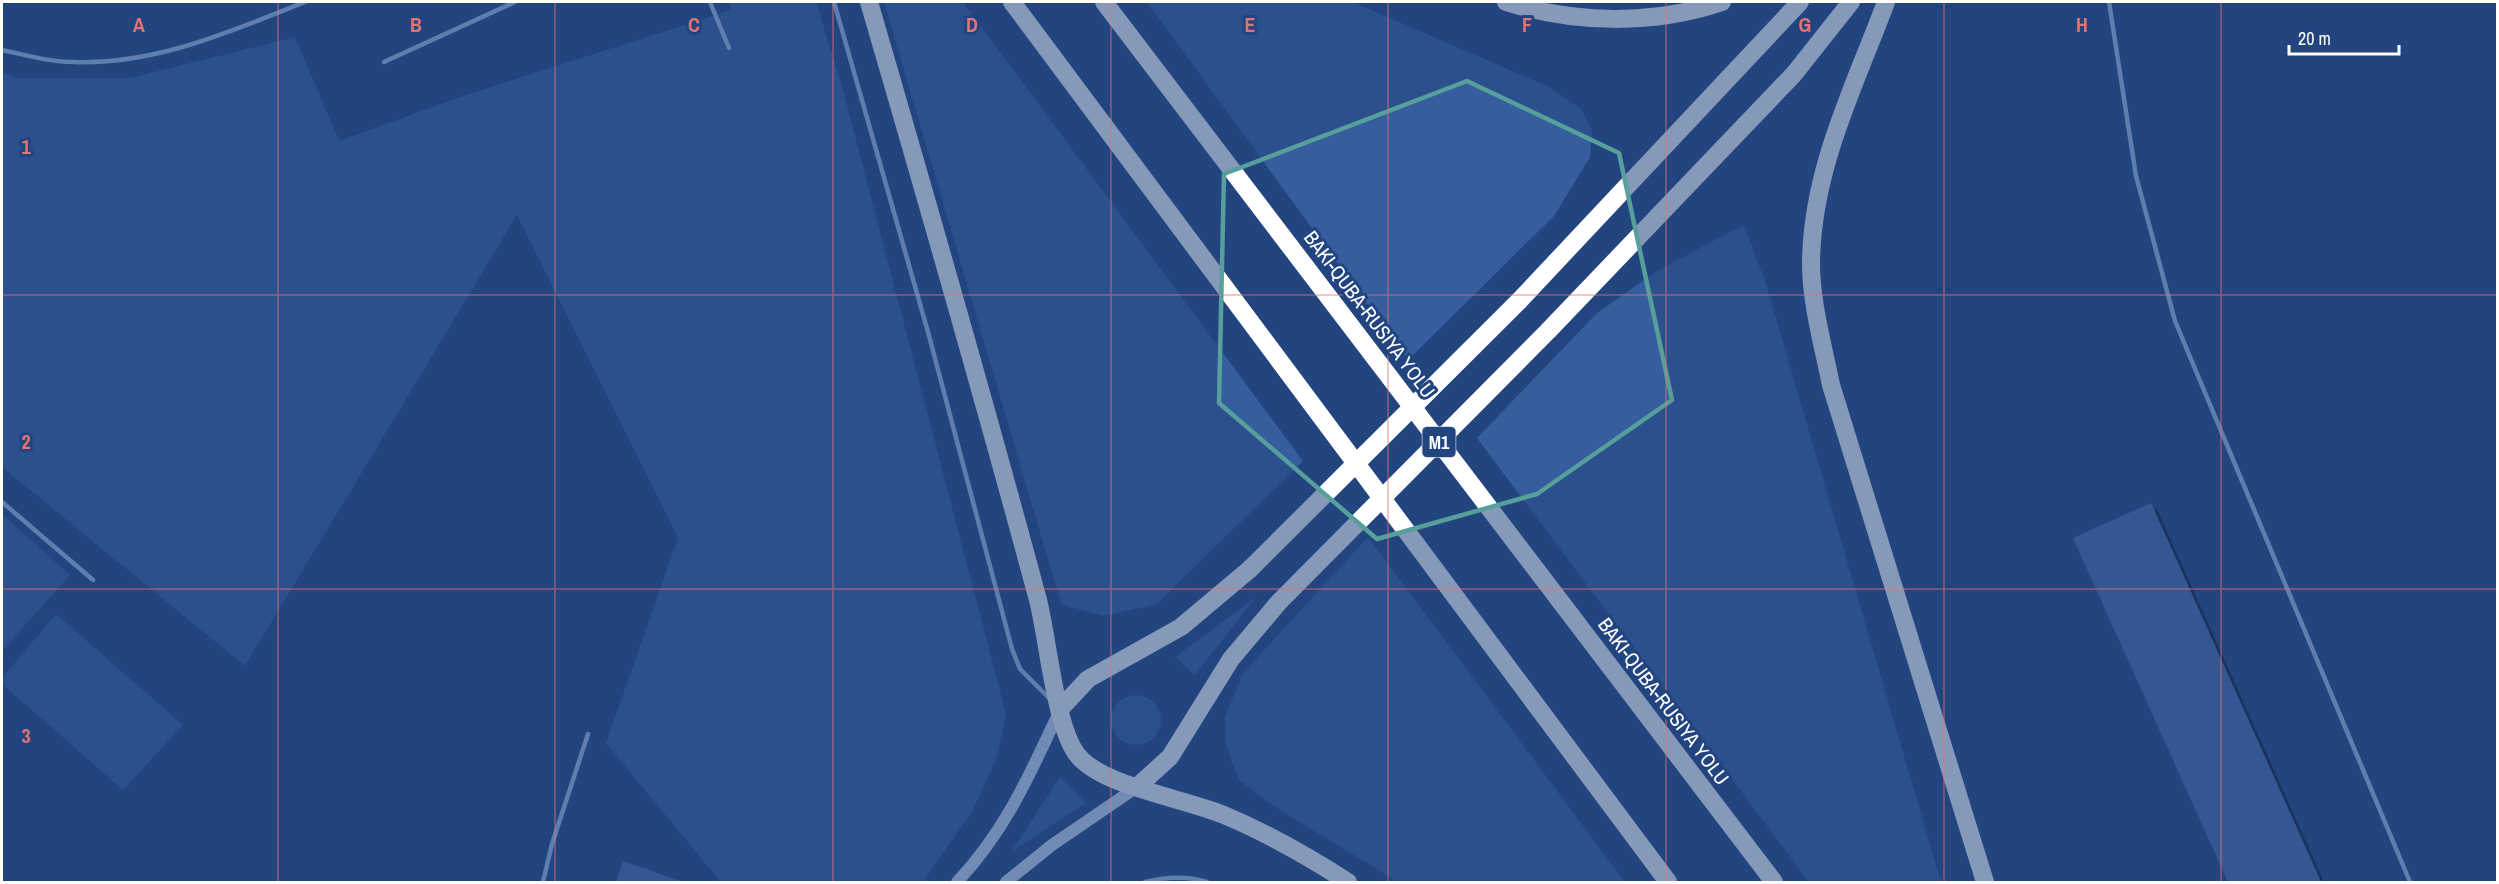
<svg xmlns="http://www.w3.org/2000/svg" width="2499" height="884" viewBox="0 0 2499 884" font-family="'Archivo Narrow',sans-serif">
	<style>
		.green { fill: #365d9e }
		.building { fill: #4b6eaa; filter: url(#shadow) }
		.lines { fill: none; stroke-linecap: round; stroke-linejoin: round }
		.lane { stroke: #a8c0e7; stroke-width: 4.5 }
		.secondary { stroke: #d2dff6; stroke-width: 12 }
		.highway { stroke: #fff; stroke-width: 18 }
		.highway-bridge { stroke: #fff; stroke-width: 18 }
		.marked { fill: none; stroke: #579f9a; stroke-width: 4.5; stroke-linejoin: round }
		.grid { fill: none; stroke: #e47373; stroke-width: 1.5; stroke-opacity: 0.55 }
		.labels { text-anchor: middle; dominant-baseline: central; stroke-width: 6; stroke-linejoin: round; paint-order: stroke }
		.shield { fill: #224580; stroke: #bdc7d9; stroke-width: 1.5 }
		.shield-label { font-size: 18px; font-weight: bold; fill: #fff }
		.street-label { font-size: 20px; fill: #fff; stroke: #224580 }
		.grid-label { font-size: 20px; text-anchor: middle; font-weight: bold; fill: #e47373; stroke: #224580; stroke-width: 6; stroke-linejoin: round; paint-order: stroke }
	</style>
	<defs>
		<filter id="shadow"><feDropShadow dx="5.5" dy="5.5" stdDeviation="0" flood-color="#0009"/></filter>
	</defs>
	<rect width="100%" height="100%" fill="#224580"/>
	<path class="green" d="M729,2H816L842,86L1006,714L997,757L973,810L923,882H718L719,880L606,743L678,538L517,215L245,666L2,467V72L18,78H130L295,37L339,141L463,96L731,10Z
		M884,2H963L1303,461L1157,604L1103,616L1061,604Z
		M1147,2H1353L1549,87L1581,109L1592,129L1590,157L1554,216L1408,360Z
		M1744,225L1766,284L1941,882H1809L1477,438L1597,313L1660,269Z
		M2,514L70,575L2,651Z
		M1368,537L1625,882H1398L1275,807L1238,779L1226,744L1225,717L1243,673Z
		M1256,597L1195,675L1175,657Z
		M56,614L183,725L123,790L2,684V678Z
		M1111 720a25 25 0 1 1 50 0a25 25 0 1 1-50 0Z
		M1060,777L1086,803L1011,852Z"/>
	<path class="building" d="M2151,503L2321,882H2228L2073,538Z
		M623,861L683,882H616Z"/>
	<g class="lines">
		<path class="lane" d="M710,2L729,48
			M834,2L928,332L1012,649L1020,669L1052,701
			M2109,2L2136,176L2175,321L2410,882
			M2,50C25,55 50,62 74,62C156,65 231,31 305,2
			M384,62L515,2
			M2,502L93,580
			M543,882L552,844L588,734
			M1145,882C1165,877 1188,876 1207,882"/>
		<path class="secondary" d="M957,882C1006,830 1030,774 1060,710
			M1006,882L1052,845L1137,787"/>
		<path class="highway" d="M869,2C927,201 984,399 1038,600C1048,638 1055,730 1079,757C1106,787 1183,798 1224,815C1267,833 1309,857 1348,882
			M1012,2L1668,882
			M1104,2L1774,882
			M1506,2C1575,24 1654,25 1722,2
			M1886,2C1854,88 1812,169 1811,263C1811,303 1823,345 1831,385L1985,882
			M1519,301L1800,2
			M1549,330L1794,74L1851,2
			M1060,709L1088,679L1181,627L1250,569
			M1137,787L1170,757L1231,659L1279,602"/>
		<path class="highway-bridge" d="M1250,569L1519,301
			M1279,602L1549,330"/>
	</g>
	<path d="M0 0H2499V884H0ZM1467,81L1619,153L1672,400L1537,494L1377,539L1219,403L1224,174Z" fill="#224580" fill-opacity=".55" fill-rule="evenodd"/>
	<path class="marked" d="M1467,81L1619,153L1672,400L1537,494L1377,539L1219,403L1224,174Z"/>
	<path class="grid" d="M278,2V882M555,2V882M833,2V882M1111,2V882M1388,2V882M1666,2V882M1944,2V882M2221,2V882M2,295H2498M2,589H2498"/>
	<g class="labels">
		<rect class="shield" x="1422.5" y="427" width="33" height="30" rx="4.5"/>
		<g class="shield-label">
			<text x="1439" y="442">M1</text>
		</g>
		<g class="street-label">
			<text transform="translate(1370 314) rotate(53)">BAKI-QUBA-RUSIYA YOLU</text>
			<text transform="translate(1664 701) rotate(53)">BAKI-QUBA-RUSIYA YOLU</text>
		</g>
	</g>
	<g class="grid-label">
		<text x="139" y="32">A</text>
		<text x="416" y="32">B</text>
		<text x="694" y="32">C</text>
		<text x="972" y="32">D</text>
		<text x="1250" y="32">E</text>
		<text x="1527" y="32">F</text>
		<text x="1805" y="32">G</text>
		<text x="2082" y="32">H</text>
		<text x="26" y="154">1</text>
		<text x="26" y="449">2</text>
		<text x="26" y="743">3</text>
	</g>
	<rect width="2499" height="884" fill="none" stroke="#ffffff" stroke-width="6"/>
	<path d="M2289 45v9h110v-9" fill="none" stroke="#ffffff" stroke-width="3"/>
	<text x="2298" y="45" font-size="18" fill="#ffffff" stroke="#224580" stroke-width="4.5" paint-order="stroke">20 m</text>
</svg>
